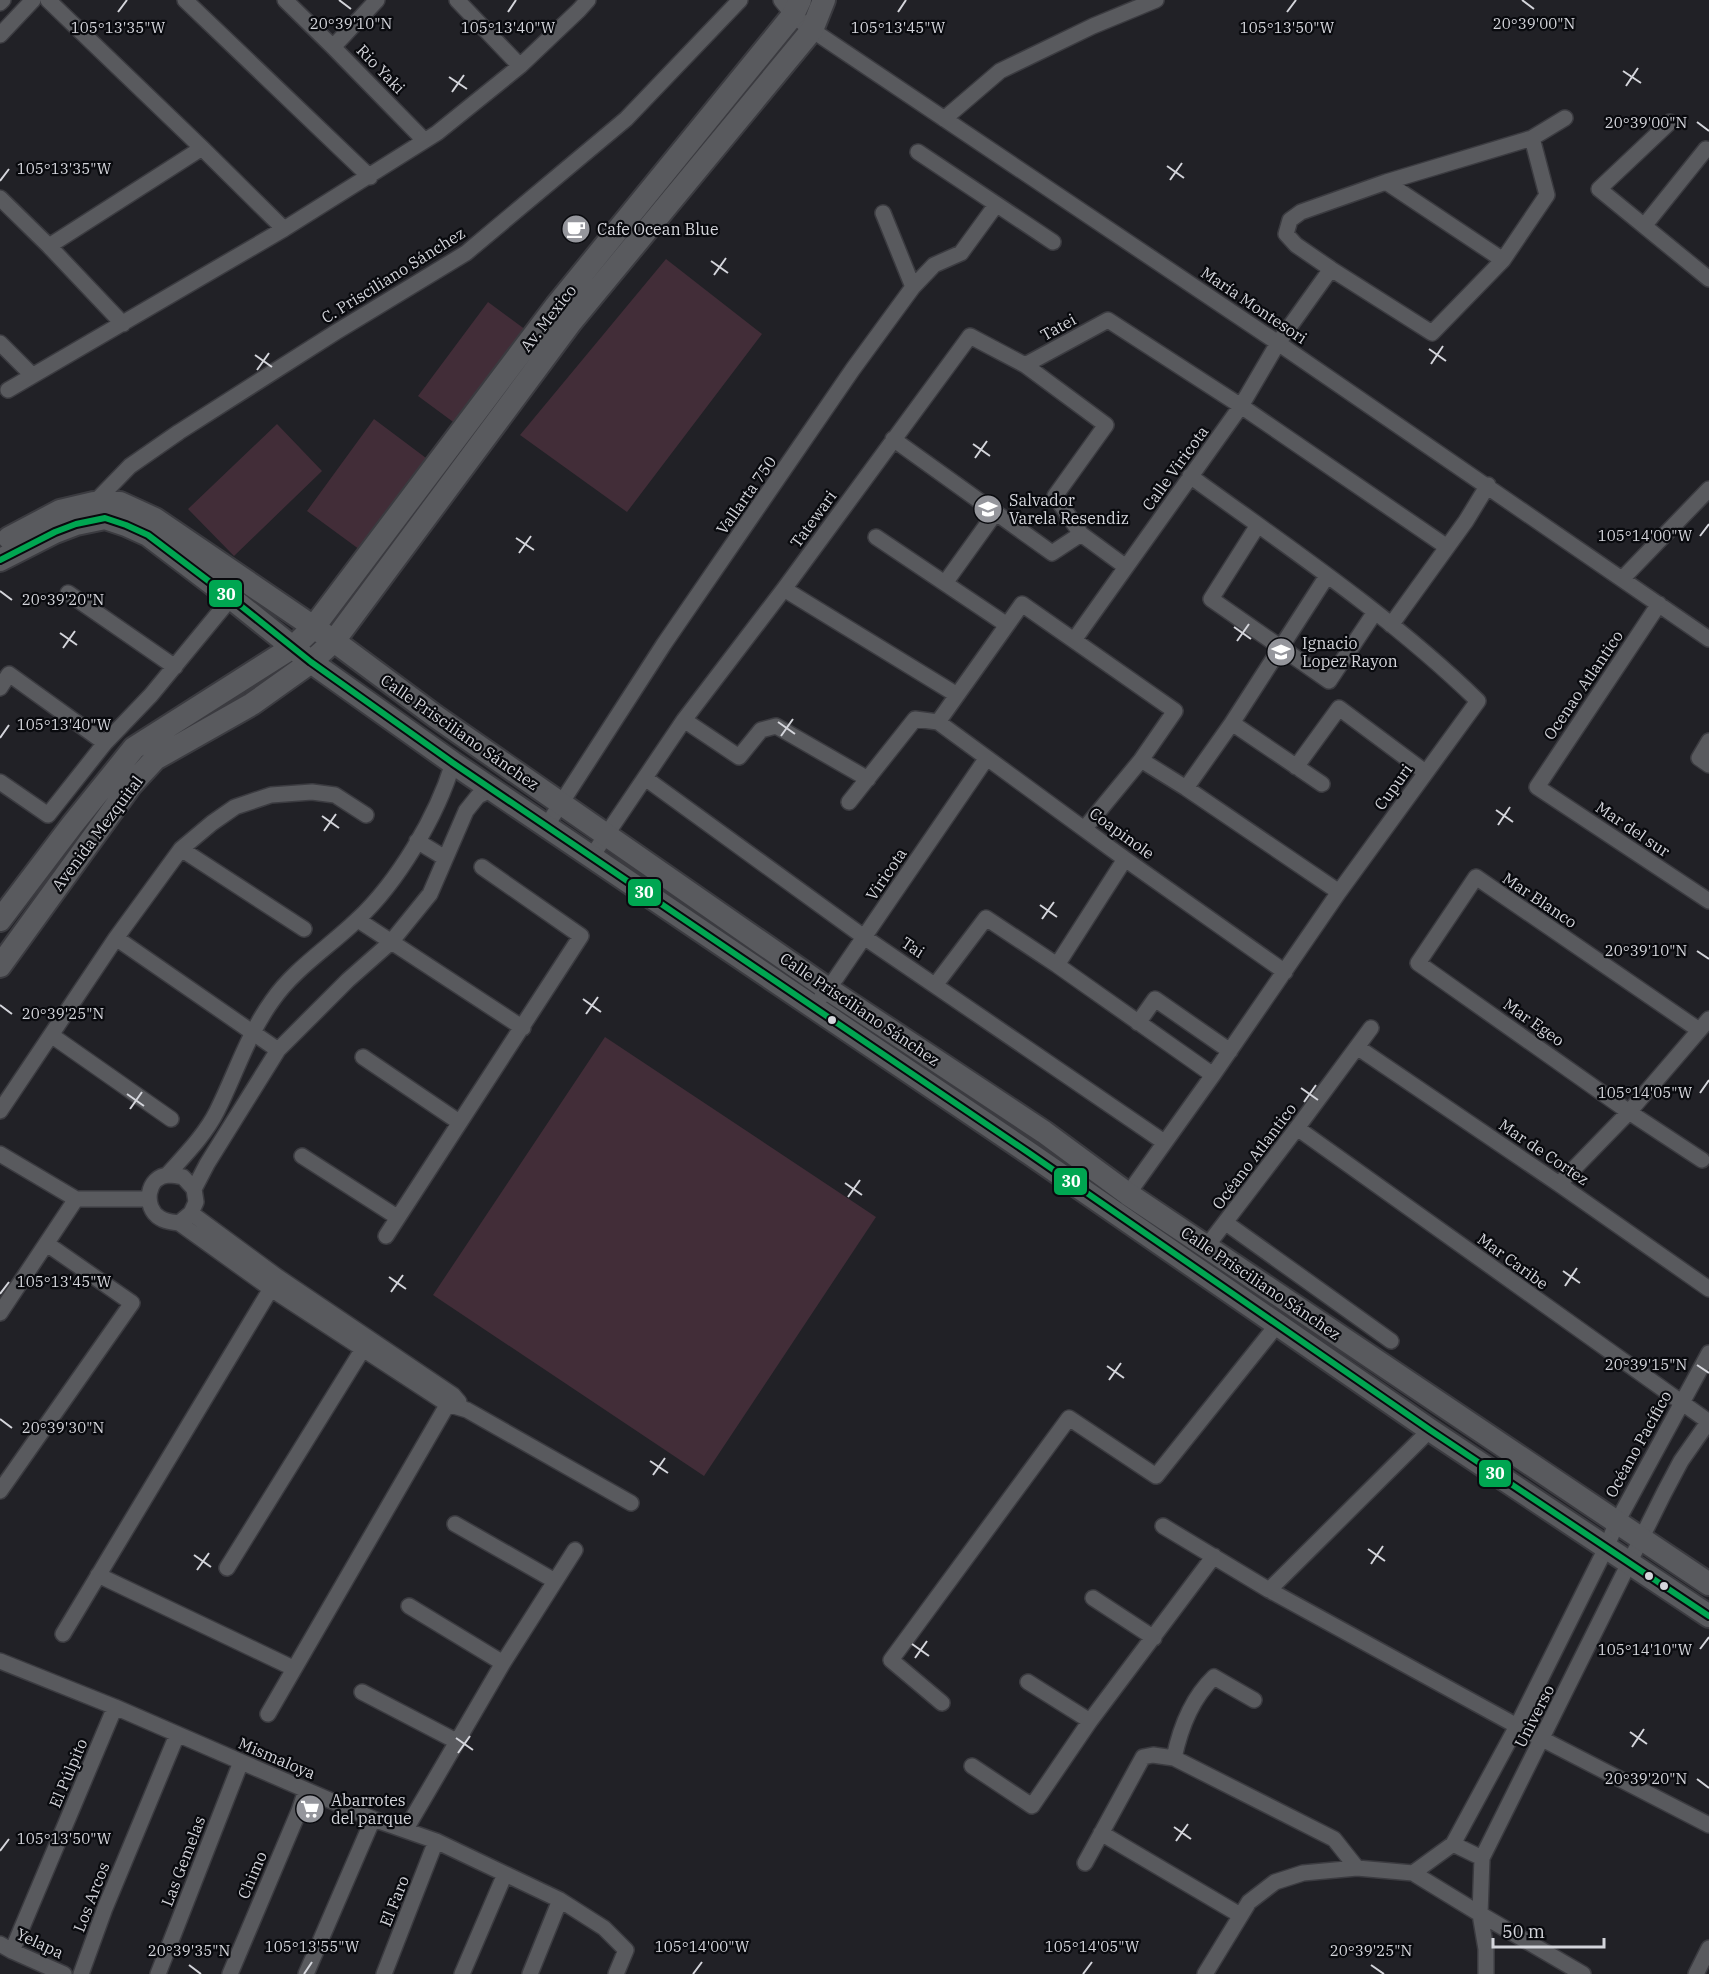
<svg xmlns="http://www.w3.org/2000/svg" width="1709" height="1974" viewBox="0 0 1709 1974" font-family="'IBM Plex Serif',serif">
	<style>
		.green { fill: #422d38 }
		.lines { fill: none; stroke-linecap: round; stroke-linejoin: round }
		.street-casing { stroke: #3b3b40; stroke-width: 18 }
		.secondary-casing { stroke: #3b3b40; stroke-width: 26 }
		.street { stroke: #595a5e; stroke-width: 15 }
		.secondary { stroke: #595a5e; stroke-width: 22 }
		.bus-1-casing { stroke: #090a0e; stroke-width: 10 }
		.bus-1 { stroke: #00a651; stroke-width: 6 }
		.ticks { fill: none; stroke: #d4d5db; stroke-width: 2 }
		.bus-dot { fill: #d4d5db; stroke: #090a0e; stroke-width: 2 }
		.labels { text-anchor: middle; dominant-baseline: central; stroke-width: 4.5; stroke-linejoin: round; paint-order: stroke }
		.street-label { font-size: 16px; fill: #d4d5db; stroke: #090a0e }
		.poi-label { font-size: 16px; fill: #d4d5db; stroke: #090a0e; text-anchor: start }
		.ticks-label { font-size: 15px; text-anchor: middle; fill: #d4d5db; stroke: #090a0e; stroke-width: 4.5; stroke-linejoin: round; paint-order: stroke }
		.line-badge { stroke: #090a0e; stroke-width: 2 }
		.badge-label { font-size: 16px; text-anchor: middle; font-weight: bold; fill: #fff }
	</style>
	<rect width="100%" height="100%" fill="#212126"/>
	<path class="green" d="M666,259L762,334L627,512L520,435Z
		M488,302L530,333L460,427L418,396Z
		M374,419L434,464L367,555L307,511Z
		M277,424L322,471L234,556L188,509Z
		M605,1037L876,1217L704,1476L433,1295Z"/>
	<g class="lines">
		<g class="street-casing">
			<path id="street" d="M48,0L202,148L284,229
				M185,0L370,177
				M285,0L333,47L424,140
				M457,0L520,66
				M781,0L793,15L812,30L1278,343L1709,639
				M0,3L3,0
				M0,35L33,0
				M333,47L377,0
				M944,119L1000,71L1093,26L1156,0
				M1670,122L1599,189L1709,279
				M1532,138L1547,195L1503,260L1432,333L1331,269L1296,245L1286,234L1290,220L1301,212L1386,182L1532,138L1565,118
				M918,152L1053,242
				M1386,182L1503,260
				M0,198L49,246L123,324
				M883,213L913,287
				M1644,226L1706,149
				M49,246L202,148
				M0,343L32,375
				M1025,365L1108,320L1241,406L1447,547
				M8,390L284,229L437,133L520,66L579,10L588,0
				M893,439L1052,553L1081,534L1126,567
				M94,503L130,466L179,432L336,332L466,253L626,119L740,0
				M1258,525L1211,599L1329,681L1375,612
				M876,537L1007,625
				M1622,579L1709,489
				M945,583L996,512
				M784,589L957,695
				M68,593L175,667
				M1659,604L1537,787L1709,901
				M1391,625L1466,521L1488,485
				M1074,640L1241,406L1278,343L1331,269
				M0,688L9,674L105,743
				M684,720L739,757L761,730L776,726L868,779
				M938,722L1022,604L1175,711L1141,760L1085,828
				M938,722L1125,859L1285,972
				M1232,723L1322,784
				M1709,741L1699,758L1709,765
				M1141,760L1186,788L1339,892
				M1296,767L1339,708L1425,772
				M645,778L864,937L1164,1142
				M0,782L48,815L105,743L151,695L231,598
				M1186,788L1232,723L1327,576
				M849,802L915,719L938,722
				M547,825L664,644L853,369L913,287L934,265L961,253L996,205
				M417,841L445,858
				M181,849L304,929
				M592,856L684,720L784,589L970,336L1025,365L1106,425L1055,496L1081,534
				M358,920L523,1028
				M116,938L278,1050
				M1057,965L1125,859
				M936,984L986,918L1057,965L1213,1075
				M822,996L836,978L986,759
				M1138,1023L1155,999L1230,1051
				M1699,1030L1476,877L1418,963L1629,1112L1702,1160
				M51,1035L171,1119
				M1357,1047L1559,1184L1709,1289
				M363,1057L459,1122
				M0,1111L116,938L181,849L212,823L235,807L271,795L312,792L335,795L366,815
				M1297,1128L1709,1422
				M0,1154L76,1199
				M302,1156L397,1217
				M167,1175C185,1155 205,1135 217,1111C236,1073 247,1036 272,1001C294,969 329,947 357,920C398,882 437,816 453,763
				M1559,1184L1629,1112L1709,1019
				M194,1189L183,1177C179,1176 173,1175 169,1175C146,1176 143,1208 160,1218C166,1222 172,1222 179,1223L191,1213L196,1202L194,1189L207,1164L278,1050L348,980L391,942L430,894L466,811L478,796L493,789
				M1128,1194L1213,1075L1339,892L1478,701C1391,616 1289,548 1190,476
				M191,1213L278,1277L453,1395L459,1402
				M179,1223L271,1289L447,1404L467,1410L631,1503
				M1226,1223L1391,1341
				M386,1236L581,936L482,867
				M1207,1246L1297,1128L1371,1028
				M0,1313L76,1199H148
				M0,1491L132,1303L47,1244
				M455,1524L555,1581
				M1163,1526L1269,1590L1517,1726L1709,1825
				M227,1568L366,1344
				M98,1575L293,1668
				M1269,1590L1430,1430
				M1093,1598L1154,1638
				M409,1606L503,1663
				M63,1634L278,1277
				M0,1661L115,1707L373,1819L436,1841L560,1900L604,1928L626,1950L616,1974
				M1028,1682L1090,1721
				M362,1692L456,1741
				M942,1703L891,1660L1069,1418L1156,1476L1277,1325
				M268,1714L453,1395
				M1174,1758C1180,1729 1192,1698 1214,1677L1254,1700
				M972,1766L1032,1806L1090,1721L1214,1556
				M406,1829L503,1663L575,1550
				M1101,1833L1240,1915
				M1453,1844L1482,1858
				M1085,1863L1143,1757L1153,1755L1174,1758L1334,1839L1357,1868
				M1413,1873L1453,1844L1517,1726L1606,1548L1617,1522L1709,1353
				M0,1944L12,1951L64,1974
				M12,1951L115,1707
				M81,1974L105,1908L177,1735
				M158,1974L241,1762
				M230,1974L299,1811L306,1790
				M306,1974L373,1819
				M384,1974L436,1841
				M462,1974L505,1874
				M530,1974L560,1900
				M1205,1974L1249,1902L1275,1882L1303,1873L1357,1868L1413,1873L1480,1914L1583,1974
				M1486,1974V1949L1480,1914L1482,1858L1664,1493L1681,1461L1709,1421
				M1696,1974L1709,1948"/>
		</g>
		<g class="secondary-casing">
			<path id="secondary" d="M9,538L60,511L94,503H120L155,519L334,641L435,716L828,989L1044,1132L1128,1194L1709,1584
				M0,560L55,532L76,524L105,518L126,525L148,535L231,598L311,662L453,763L1029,1153L1430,1430L1709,1616
				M0,920L72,825L134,748L293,647L313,628L556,306L793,15L800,0
				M0,966L131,785L155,759L252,704L311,662L334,641L571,322L812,30L824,0"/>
		</g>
		<use href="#street" class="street"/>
		<use href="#secondary" class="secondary"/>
		<g class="bus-1-casing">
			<path id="bus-1" d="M0,560L55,532L76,524L105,518L126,525L148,535L231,598L311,662L453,763L1029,1153L1430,1430L1709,1616"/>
		</g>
		<use href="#bus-1" class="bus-1"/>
	</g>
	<path class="ticks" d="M339,0L351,9M1522,0L1534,9M118,12L127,0M508,12L516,0M898,12L906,0M1287,12L1296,0M1623,71L1641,83M449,77L467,89M1626,86L1638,68M452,92L464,75M1697,122L1709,131M1167,166L1184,178M1170,180L1182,163M0,181L9,169M711,261L728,273M714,275L726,258M1429,349L1446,361M255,355L272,367M1431,364L1443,346M257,370L269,353M973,444L990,456M975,458L987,441M1700,536L1709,524M516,538L534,550M519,553L531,536M0,591L12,600M1234,627L1251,639M60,633L77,645M1237,641L1249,624M63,648L75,631M778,722L795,734M781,736L793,719M0,738L9,725M1496,810L1513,822M322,816L339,828M1498,825L1510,807M324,831L336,814M1040,905L1057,917M1042,919L1054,902M1697,951L1709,959M583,999L601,1012M0,1005L12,1014M586,1014L598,997M1301,1088L1318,1100M1700,1093L1709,1080M127,1094L144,1106M1304,1102L1316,1085M130,1109L142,1092M845,1183L862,1195M848,1197L860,1180M1563,1271L1580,1283M389,1277L406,1289M1565,1286L1577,1268M391,1292L403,1275M0,1294L9,1282M1697,1365L1709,1373M1107,1366L1124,1378M1109,1380L1121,1363M0,1419L12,1428M650,1461L668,1473M653,1475L665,1458M1368,1549L1385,1561M194,1555L211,1567M1371,1564L1383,1546M197,1570L209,1553M912,1644L929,1656M1700,1649L1709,1637M915,1658L927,1641M1630,1732L1647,1744M456,1738L473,1750M1632,1747L1644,1729M458,1753L470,1736M1697,1779L1709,1788M1174,1827L1191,1839M1176,1841L1188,1824M0,1851L9,1839M189,1965L201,1974M1371,1965L1384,1974M304,1974L312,1962M693,1974L702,1962M1083,1974L1092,1962"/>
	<defs>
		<g id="cafe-disc" transform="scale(1.5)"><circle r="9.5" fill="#95969c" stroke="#090a0e"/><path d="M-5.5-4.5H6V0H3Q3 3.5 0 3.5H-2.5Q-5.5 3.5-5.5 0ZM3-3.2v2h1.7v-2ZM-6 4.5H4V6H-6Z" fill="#fff"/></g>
		<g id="school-disc" transform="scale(1.5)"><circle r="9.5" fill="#95969c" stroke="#090a0e"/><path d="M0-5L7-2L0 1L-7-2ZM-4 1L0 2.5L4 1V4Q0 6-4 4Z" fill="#fff"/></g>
		<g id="supermarket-disc" transform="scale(1.5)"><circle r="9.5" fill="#95969c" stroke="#090a0e"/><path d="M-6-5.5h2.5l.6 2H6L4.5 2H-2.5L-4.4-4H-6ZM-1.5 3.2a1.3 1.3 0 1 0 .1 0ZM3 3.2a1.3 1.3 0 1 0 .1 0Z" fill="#fff"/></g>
	</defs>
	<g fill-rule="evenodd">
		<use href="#cafe-disc" x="576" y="229"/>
		<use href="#school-disc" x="988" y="509"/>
		<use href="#school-disc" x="1281" y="652"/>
		<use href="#supermarket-disc" x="310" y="1809"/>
	</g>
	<g class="bus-dot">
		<circle cx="832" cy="1020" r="5"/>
		<circle cx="1649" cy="1576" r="5"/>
		<circle cx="1664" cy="1586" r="5"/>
	</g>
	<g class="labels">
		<g class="street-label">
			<text transform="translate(381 69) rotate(46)">Rio Yaki</text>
			<text transform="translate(393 275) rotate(-32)">C. Prisciliano Sánchez</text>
			<text transform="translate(1254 305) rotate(34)">María Montesori</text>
			<text transform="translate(548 318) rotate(-52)">Av. Mexico</text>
			<text transform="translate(1058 327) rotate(-29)">Tatei</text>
			<text transform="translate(1175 468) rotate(-54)">Calle Viricota</text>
			<text transform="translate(746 495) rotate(-55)">Vallarta 750</text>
			<text transform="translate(813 519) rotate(-54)">Tatewari</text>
			<text transform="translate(1583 685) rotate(-56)">Ocenao Atlantico</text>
			<text transform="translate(460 732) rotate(35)">Calle Prisciliano Sánchez</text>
			<text transform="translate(1393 787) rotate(-54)">Cupuri</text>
			<text transform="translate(1633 829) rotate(34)">Mar del sur</text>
			<text transform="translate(97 833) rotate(-53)">Avenida Mezquital</text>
			<text transform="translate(1122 833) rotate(36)">Coapinole</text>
			<text transform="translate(886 874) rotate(-56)">Viricota</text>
			<text transform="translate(1540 900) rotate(34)">Mar Blanco</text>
			<text transform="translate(913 947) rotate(34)">Tai</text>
			<text transform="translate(860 1009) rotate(34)">Calle Prisciliano Sánchez</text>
			<text transform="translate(1534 1022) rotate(35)">Mar Egeo</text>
			<text transform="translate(1544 1152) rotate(34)">Mar de Cortez</text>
			<text transform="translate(1254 1156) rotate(-53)">Océano Atlantico</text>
			<text transform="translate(1513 1261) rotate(36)">Mar Caribe</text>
			<text transform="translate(1261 1283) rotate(34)">Calle Prisciliano Sánchez</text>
			<text transform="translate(1638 1444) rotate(-61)">Océano Pacífico</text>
			<text transform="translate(1534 1716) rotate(-63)">Universo</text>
			<text transform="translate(277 1758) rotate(23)">Mismaloya</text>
			<text transform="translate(68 1773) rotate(-67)">El Púlpito</text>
			<text transform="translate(183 1861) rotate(-69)">Las Gemelas</text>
			<text transform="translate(252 1875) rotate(-67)">Chimo</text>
			<text transform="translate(91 1897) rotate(-69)">Los Arcos</text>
			<text transform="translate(394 1901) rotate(-68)">El Faro</text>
			<text transform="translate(40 1943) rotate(25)">Yelapa</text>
		</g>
		<g class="poi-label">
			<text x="597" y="229">Cafe Ocean Blue</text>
			<text x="1009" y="500">Salvador<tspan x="1009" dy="18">Varela Resendiz</tspan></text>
			<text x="1302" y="643">Ignacio<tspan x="1302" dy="18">Lopez Rayon</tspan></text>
			<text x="331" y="1800">Abarrotes<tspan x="331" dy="18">del parque</tspan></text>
		</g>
	</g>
	<g class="ticks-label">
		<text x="351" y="29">20°39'10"N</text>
		<text x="1534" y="29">20°39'00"N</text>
		<text x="118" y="33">105°13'35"W</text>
		<text x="508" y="33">105°13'40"W</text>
		<text x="898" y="33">105°13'45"W</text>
		<text x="1287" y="33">105°13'50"W</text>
		<text x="1646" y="128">20°39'00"N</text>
		<text x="64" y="174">105°13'35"W</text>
		<text x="1645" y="541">105°14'00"W</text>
		<text x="63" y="605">20°39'20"N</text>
		<text x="64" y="730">105°13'40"W</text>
		<text x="1646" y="956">20°39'10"N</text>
		<text x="63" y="1019">20°39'25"N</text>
		<text x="1645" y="1098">105°14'05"W</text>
		<text x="64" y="1287">105°13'45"W</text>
		<text x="1646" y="1370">20°39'15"N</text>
		<text x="63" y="1433">20°39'30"N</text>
		<text x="1645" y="1655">105°14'10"W</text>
		<text x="1646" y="1784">20°39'20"N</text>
		<text x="64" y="1844">105°13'50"W</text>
		<text x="312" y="1952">105°13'55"W</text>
		<text x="702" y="1952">105°14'00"W</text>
		<text x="1092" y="1952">105°14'05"W</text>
		<text x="189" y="1956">20°39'35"N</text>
		<text x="1371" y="1956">20°39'25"N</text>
	</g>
	<g class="line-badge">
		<rect x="208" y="579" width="35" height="29" rx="6" fill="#00a651"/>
		<rect x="627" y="878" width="35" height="29" rx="6" fill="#00a651"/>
		<rect x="1053" y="1167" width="35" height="29" rx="6" fill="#00a651"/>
		<rect x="1478" y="1459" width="34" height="29" rx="6" fill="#00a651"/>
	</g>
	<g class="badge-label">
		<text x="226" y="600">30</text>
		<text x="644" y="898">30</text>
		<text x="1071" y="1187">30</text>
		<text x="1495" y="1479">30</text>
	</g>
	<path d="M1493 1938v9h111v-9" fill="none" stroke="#d4d5db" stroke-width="3"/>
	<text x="1502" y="1938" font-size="18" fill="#d4d5db" stroke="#090a0e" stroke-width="4.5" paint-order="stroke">50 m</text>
</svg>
